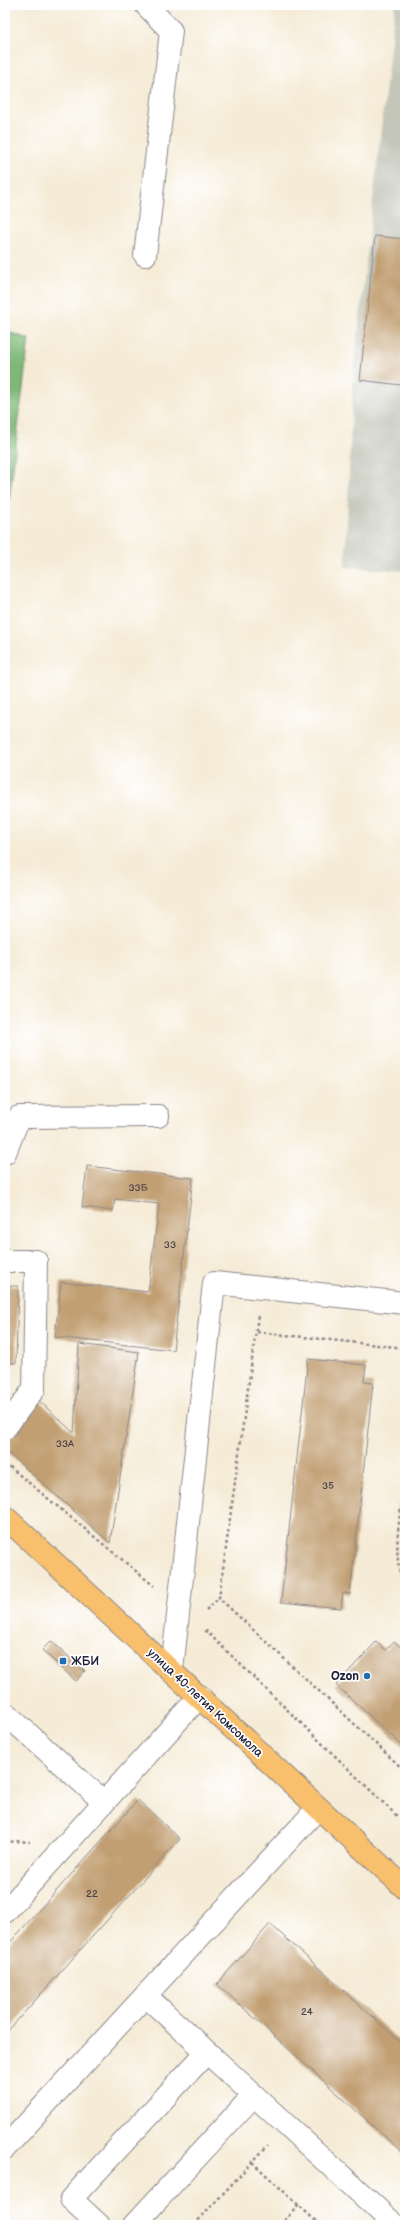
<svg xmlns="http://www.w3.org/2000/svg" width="410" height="2230" viewBox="0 0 410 2230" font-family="'Balsamiq Sans',sans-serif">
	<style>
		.industrial { fill: #c3c6b9 }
		.forest { fill: #7eb877; stroke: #506d59 }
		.building { fill: #c19f72 }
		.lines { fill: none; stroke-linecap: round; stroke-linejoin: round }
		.minor-casing { stroke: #8c8688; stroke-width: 24 }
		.major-casing { stroke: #8c8688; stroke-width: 24 }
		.path { stroke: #8c8688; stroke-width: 2.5; stroke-dasharray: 3 3; stroke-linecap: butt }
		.minor { stroke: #fff; stroke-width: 22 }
		.major { stroke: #f8bf6c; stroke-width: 22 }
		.poi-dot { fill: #1f6fb2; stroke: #fff; stroke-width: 1.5 }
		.labels { text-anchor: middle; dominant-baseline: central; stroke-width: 3.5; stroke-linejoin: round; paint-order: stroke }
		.number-label { font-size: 10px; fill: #4a4149 }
		.poi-label { font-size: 12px; font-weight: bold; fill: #22223b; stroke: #fff; text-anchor: start }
		.street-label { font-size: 12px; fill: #22223b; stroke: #fff }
	</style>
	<rect width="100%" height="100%" fill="#fff"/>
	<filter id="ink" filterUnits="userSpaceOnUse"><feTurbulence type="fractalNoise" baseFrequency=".025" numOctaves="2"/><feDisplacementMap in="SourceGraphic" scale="8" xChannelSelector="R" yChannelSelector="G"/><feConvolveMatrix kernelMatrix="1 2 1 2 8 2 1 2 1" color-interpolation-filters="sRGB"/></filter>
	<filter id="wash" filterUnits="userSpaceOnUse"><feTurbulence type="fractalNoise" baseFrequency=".012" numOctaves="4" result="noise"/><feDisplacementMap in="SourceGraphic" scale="16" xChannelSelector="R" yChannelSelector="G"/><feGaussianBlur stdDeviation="0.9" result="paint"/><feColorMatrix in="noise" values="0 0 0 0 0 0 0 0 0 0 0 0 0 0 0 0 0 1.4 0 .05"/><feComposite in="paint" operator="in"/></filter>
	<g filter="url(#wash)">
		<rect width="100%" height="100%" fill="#f5ebd6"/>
		<path class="industrial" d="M395,5H405V571L345,567L353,379Z"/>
		<path class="forest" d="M5,331L29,339L5,533Z"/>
		<g id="blocks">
			<path class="building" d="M375,236L405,239V345L401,385L360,380Z
				M87,1166L193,1178L173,1350L55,1337L61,1282L148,1292L159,1204L115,1199L113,1211L82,1207Z
				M5,1286H18L16,1363H5Z
				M79,1344L139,1352L110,1543L5,1450V1439L36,1398L74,1433Z
				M308,1359L366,1365L364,1382L373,1383L350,1594L343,1593L341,1608L281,1602Z
				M51,1641L85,1671L76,1681L42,1650Z
				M394,1641L405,1651V1748L336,1685L376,1642L386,1650Z
				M138,1800L180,1839L5,2034V1948Z
				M270,1924L405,2046V2155L217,1984Z"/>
		</g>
	</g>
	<g filter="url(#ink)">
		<use href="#blocks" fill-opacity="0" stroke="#8c8688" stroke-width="1"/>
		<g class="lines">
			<g class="minor-casing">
				<path id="minor" d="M145,255L171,31L146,5
					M5,1153L19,1117L158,1116
					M5,1261H36L34,1389L5,1428
					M172,1670L214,1283L405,1303
					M5,1713L104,1802
					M5,1912L200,1696
					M146,1996L395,2225
					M5,2148L318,1808
					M99,2225L71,2199L207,2052
					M134,2225L254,2095"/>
			</g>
			<g class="major-casing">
				<path id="major" d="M5,1517L405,1888"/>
			</g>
			<path class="path" d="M258,1316L219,1598L405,1771
				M257,1332L405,1348
				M5,1463L154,1586
				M405,1480C401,1514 390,1554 405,1587
				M206,1610L219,1598
				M205,1630L398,1817
				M5,1844L14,1841L30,1842
				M252,2162L320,2225
				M194,2225L268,2145
				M280,2225L299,2205"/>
			<use href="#minor" class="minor"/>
			<use href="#major" class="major"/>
		</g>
	</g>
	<g class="poi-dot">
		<rect x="59" y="1657" width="8" height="8" rx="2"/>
		<circle cx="367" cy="1676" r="4"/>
	</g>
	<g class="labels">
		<g class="number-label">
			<text x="138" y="1188">33Б</text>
			<text x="170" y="1245">33</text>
			<text x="65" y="1444">33А</text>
			<text x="328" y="1486">35</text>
			<text x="92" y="1894">22</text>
			<text x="307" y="2012">24</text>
		</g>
		<g class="poi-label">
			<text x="71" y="1661">ЖБИ</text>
			<text x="359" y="1676" text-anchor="end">Ozon</text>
		</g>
		<g class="street-label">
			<text transform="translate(205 1703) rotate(43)">улица 40-летия Комсомола</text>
		</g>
	</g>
	<rect width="410" height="2230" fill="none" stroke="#fff" stroke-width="20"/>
</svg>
